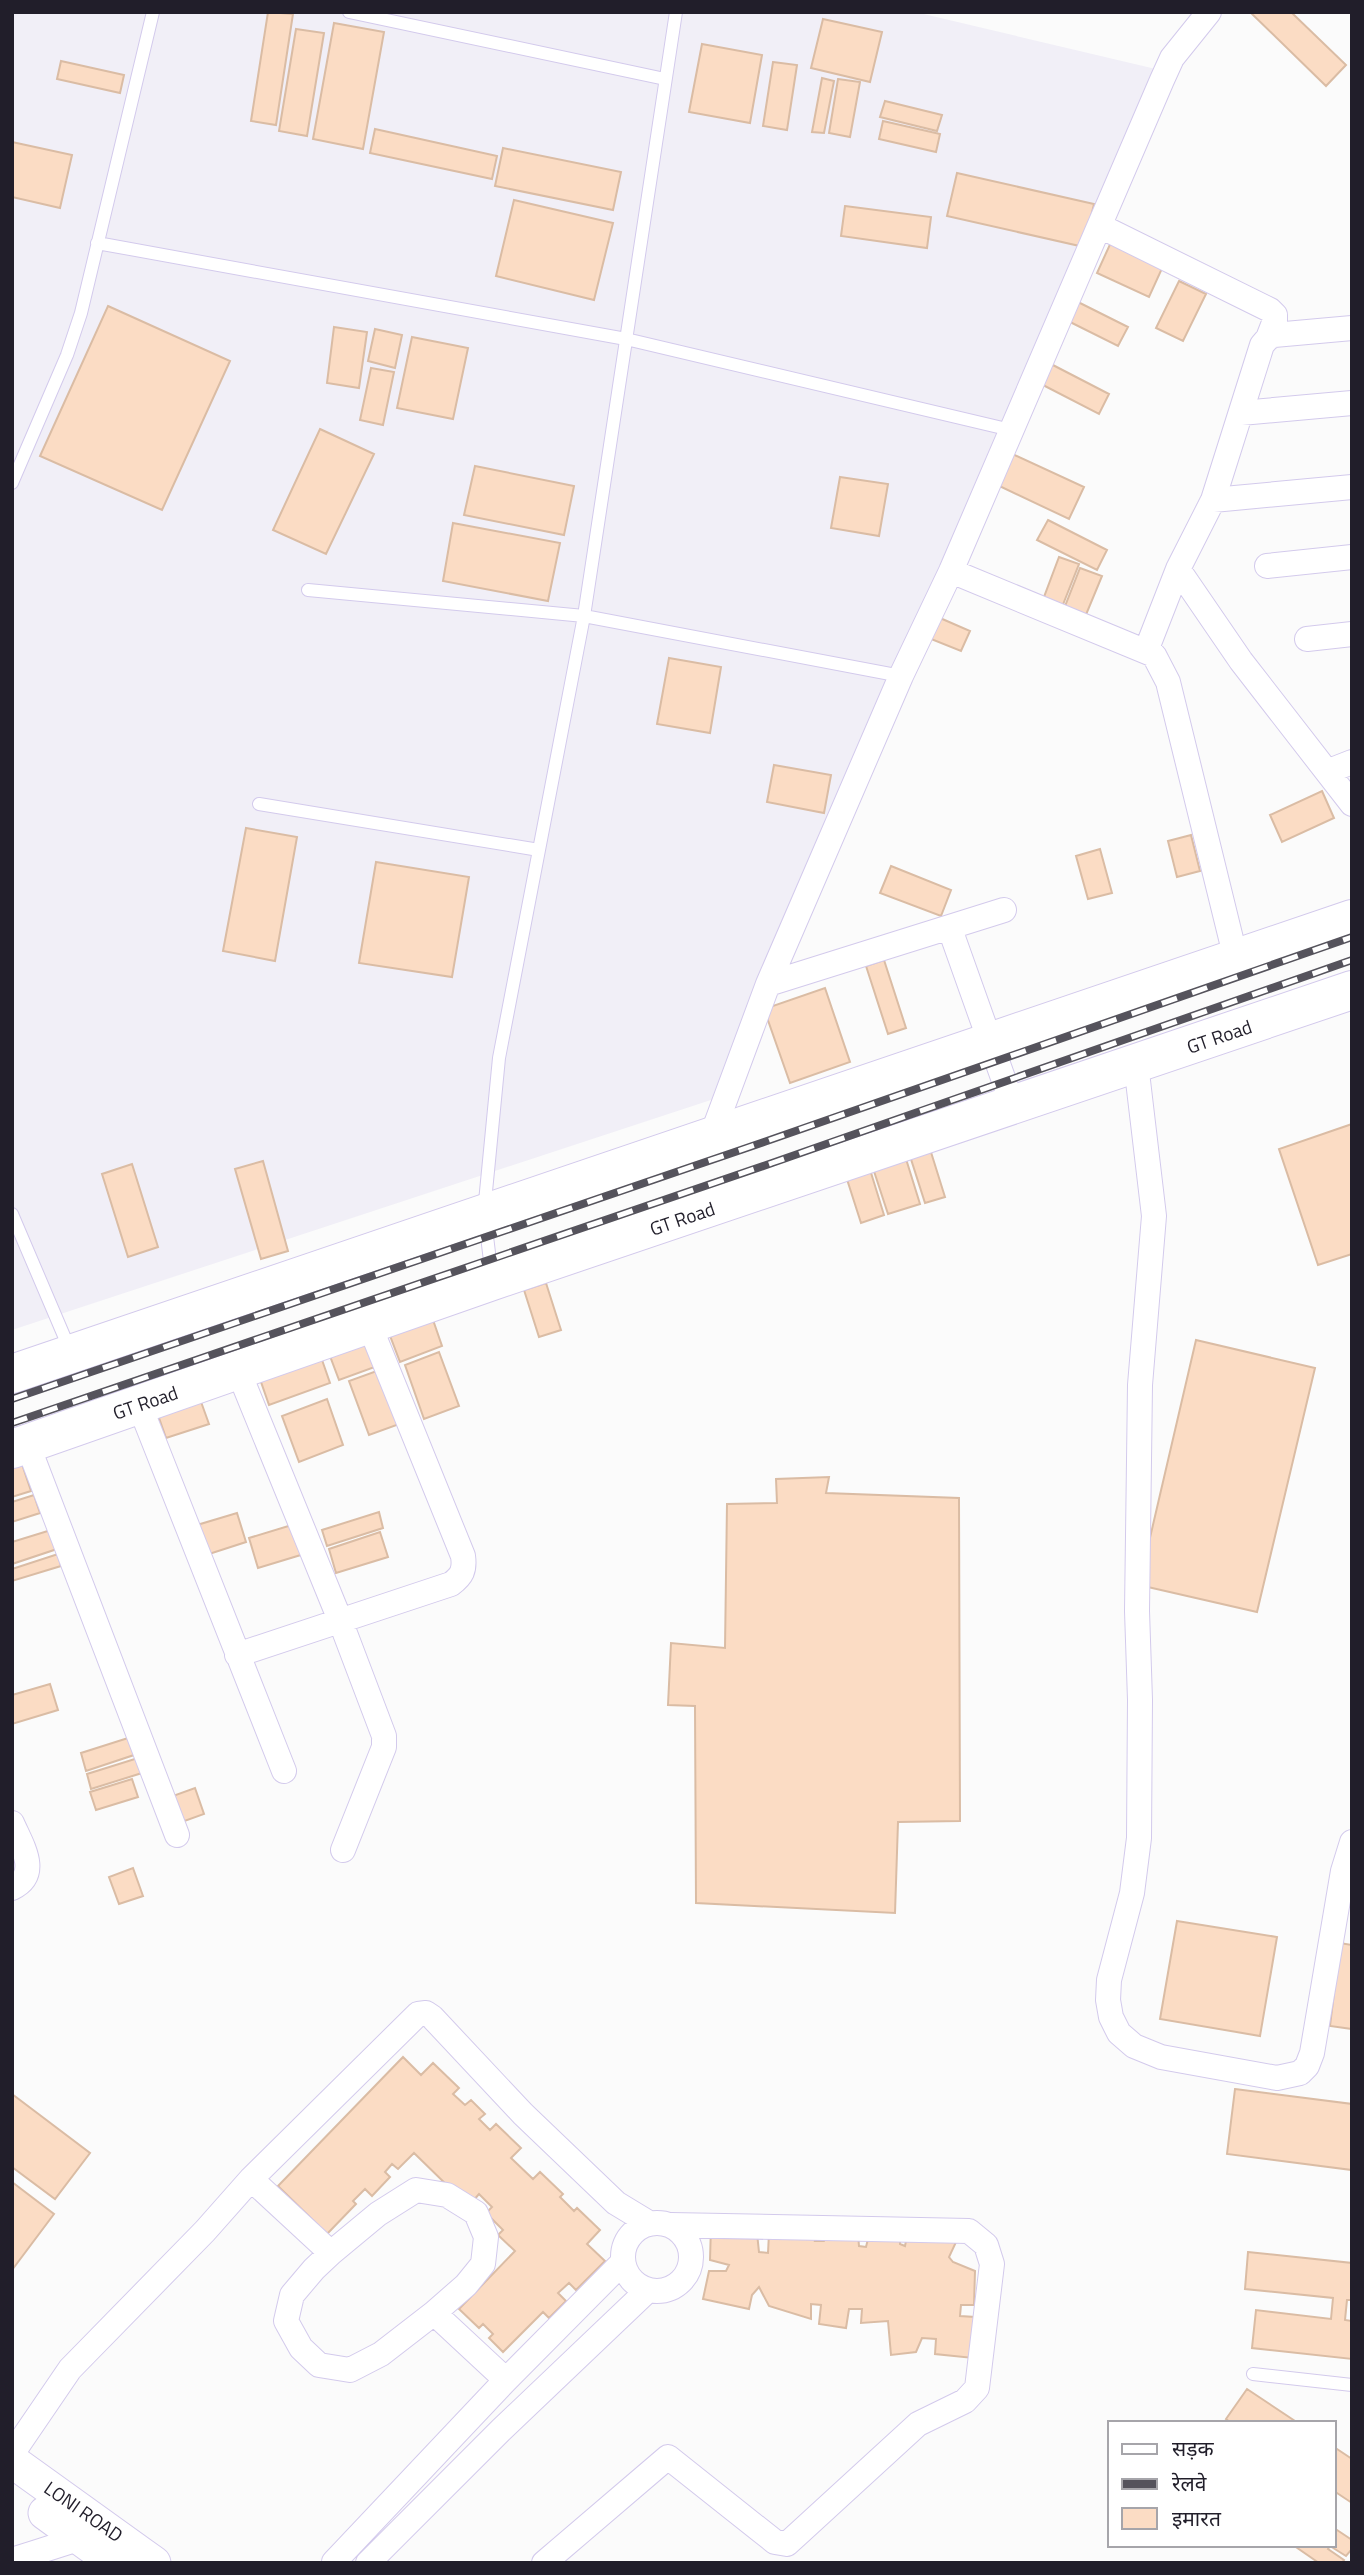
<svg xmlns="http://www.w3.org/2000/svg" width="1364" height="2575" viewBox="0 0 1364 2575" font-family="'Titillium Web','Noto Sans Devanagari',sans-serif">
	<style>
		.built { fill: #f1eff7 }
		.building { fill: #fbdcc4; stroke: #dabca4; stroke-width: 2 }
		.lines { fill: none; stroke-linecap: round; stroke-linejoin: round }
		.lane-casing { stroke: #d3caec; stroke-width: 14 }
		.street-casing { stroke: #d3caec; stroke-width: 26 }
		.secondary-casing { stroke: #d3caec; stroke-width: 35 }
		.highway-casing { stroke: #d3caec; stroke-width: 40 }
		.lane { stroke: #fff; stroke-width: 12 }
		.street { stroke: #fff; stroke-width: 24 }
		.secondary { stroke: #fff; stroke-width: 33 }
		.highway { stroke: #fff; stroke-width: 38 }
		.rail-casing { stroke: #55535c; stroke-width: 8 }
		.rail { stroke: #fff; stroke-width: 5; stroke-dasharray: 16; stroke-linecap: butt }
		.labels { text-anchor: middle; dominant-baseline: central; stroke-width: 6; stroke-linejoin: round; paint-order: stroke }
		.street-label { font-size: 19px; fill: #211e2a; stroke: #fff }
	</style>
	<rect width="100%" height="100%" fill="#fbfbfb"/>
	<path class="built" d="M14,12H915L1177,74L720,1097L12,1330Z"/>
	<path class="building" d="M268,12L293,14L276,125L251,121Z
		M1250,12H1291L1346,65L1326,86Z
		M823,19L882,32L870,82L811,68Z
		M334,23L384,32L363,149L313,139Z
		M296,29L324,33L307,136L279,131Z
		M702,44L762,55L750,123L689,112Z
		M61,61L124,75L120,93L57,79Z
		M773,62L797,65L787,130L763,126Z
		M822,78L834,81L824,133L812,132Z
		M838,79L860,82L850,137L829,133Z
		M885,101L942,115L937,131L880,117Z
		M883,121L940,134L936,152L879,139Z
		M375,129L497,156L492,179L370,153Z
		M12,142L72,155L60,208L12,197Z
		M503,148L621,172L613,210L495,186Z
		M957,173L1094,204L1084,247L947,216Z
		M514,200L613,223L594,300L496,276Z
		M845,206L931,217L927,248L841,236Z
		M1112,240L1164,264L1149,297L1097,273Z
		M1179,281L1206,294L1183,341L1156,328Z
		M1076,301L1128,327L1118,346L1066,320Z
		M108,306L230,361L162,510L40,456Z
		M334,327L367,332L359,388L327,383Z
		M375,329L402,335L395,368L368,361Z
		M412,337L468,348L453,419L397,408Z
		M1049,363L1109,394L1099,414L1039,383Z
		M371,368L394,372L383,425L360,420Z
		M320,429L374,454L326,554L273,530Z
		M1006,451L1084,487L1069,519L991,482Z
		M475,466L574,486L564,535L464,515Z
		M840,477L888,484L879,536L831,528Z
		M1048,520L1107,550L1097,570L1037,540Z
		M453,523L560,543L548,601L443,581Z
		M1059,557L1079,564L1060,612L1041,605Z
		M1080,568L1102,576L1083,622L1062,614Z
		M940,618L970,631L961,651L931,639Z
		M669,658L721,667L710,733L657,724Z
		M774,765L831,775L824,813L767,802Z
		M1322,791L1334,818L1282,842L1270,815Z
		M246,828L297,837L275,961L223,951Z
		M1191,835L1200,871L1177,877L1168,841Z
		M1100,849L1112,893L1088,899L1076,856Z
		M376,862L469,877L452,977L359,963Z
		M891,866L951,890L941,916L880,893Z
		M884,960L906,1028L888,1034L866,966Z
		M825,988L850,1062L790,1083L764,1009Z
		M1352,1124V1254L1318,1265L1279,1149Z
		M902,1146L920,1204L888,1214L869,1156Z
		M930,1149L945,1197L925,1203L910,1156Z
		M263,1161L288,1251L261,1259L235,1169Z
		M868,1163L884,1215L861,1223L844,1170Z
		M132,1164L158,1247L128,1257L102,1174Z
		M546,1283L561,1330L539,1337L524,1290Z
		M432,1317L442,1346L400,1362L389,1333Z
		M374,1340L383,1364L339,1380L330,1356Z
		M1196,1340L1315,1368L1257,1612L1139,1585Z
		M439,1352L459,1406L424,1419L405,1365Z
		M321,1357L330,1383L269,1405L260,1379Z
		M385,1368L405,1422L369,1435L349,1381Z
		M200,1399L209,1424L166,1438L157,1412Z
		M327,1399L343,1445L299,1462L282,1416Z
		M21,1461L31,1491L12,1497V1464Z
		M829,1477L826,1493L959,1498L960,1821L898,1822L895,1913L696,1903L695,1706L668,1705L671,1643L725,1648L727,1504L777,1503L776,1479Z
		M34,1495L40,1513L12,1522V1502Z
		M379,1512L383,1528L327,1546L322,1530Z
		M237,1513L246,1542L206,1555L197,1525Z
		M295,1524L304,1554L258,1568L249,1538Z
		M51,1530L57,1549L12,1564V1542Z
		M380,1532L388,1557L336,1573L329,1549Z
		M58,1554L61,1566L12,1581V1569Z
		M50,1684L58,1710L12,1724V1695Z
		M128,1738L134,1755L86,1771L81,1753Z
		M138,1758L142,1773L91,1789L87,1774Z
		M132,1779L138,1797L96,1810L90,1792Z
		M195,1788L204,1814L179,1823L170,1797Z
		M133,1868L143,1896L119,1904L109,1877Z
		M1177,1921L1277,1937L1260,2036L1160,2019Z
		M1340,1943L1352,1945V2029L1330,2026Z
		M403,2057L421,2075L433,2063L459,2088L453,2094L465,2105L471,2100L485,2114L479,2119L490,2130L496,2124L521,2148L511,2158L533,2179L540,2172L563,2194L560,2197L574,2211L577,2208L600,2230L587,2244L605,2261L576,2290L569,2283L558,2293L566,2301L549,2318L543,2312L503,2352L489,2338L493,2334L483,2324L479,2328L459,2309L515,2251L498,2235L503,2230L486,2213L492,2207L479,2194L473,2201L457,2195L414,2153L398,2169L392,2164L385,2172L390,2177L372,2196L365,2189L353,2201L356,2204L327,2234L278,2186Z
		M1235,2089L1352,2104V2170L1227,2154Z
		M12,2094L90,2153L55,2199L12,2167Z
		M12,2182L54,2214L12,2270Z
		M711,2226L757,2233L759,2252L768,2253L769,2233L817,2235L815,2241H824L829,2232L858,2234L859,2246L866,2247L870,2231L900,2237V2244L905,2246L907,2236L956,2242L949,2257L953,2262L975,2271L974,2305H961L960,2316L975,2317L973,2358L935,2354L936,2339L922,2338L916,2352L891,2355L888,2321L861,2323L862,2309H849L846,2328L819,2324L821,2305L811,2304V2319L769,2306L759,2287L752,2295L749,2309L703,2299L709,2271H726L729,2265L710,2260Z
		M1248,2252L1352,2263V2300H1347L1345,2320L1352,2321V2359L1252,2348L1256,2310L1331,2319L1333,2298L1245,2289Z
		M1247,2389L1298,2423H1231L1226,2419Z
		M1334,2447L1352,2459V2503L1334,2491Z
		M1334,2528L1352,2540V2549L1346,2556L1330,2546L1328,2549L1344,2560L1342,2563H1319L1293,2545H1334Z"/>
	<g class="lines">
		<g class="lane-casing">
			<path id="lane" d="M349,12L665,79
				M97,243L626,339L1011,430
				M12,483L67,355L81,313L153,12
				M308,590L584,616L901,676
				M259,804L539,850
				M12,1214L70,1350
				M492,1277L484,1212L499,1058L584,616L676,12
				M1253,2374L1352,2385"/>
		</g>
		<g class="street-casing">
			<path id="street" d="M1100,226L1270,310L1275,315V320L1268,338
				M1241,413L1352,403
				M1213,500L1352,487
				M1267,566L1352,557
				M1178,569L1241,661L1352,804
				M951,571L1154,655L1168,682L1236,959
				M1307,639L1352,634
				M1146,651L1178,569L1213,500L1262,345L1268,338L1274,335L1352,328
				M1329,771L1352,762
				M950,929L1013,1106
				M768,984L1004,910
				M1136,1064L1154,1216L1140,1385L1137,1611L1140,1700L1139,1838L1132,1893L1109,1980L1108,2000L1111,2017L1119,2033L1134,2046L1161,2057L1277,2078L1300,2073L1307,2066L1312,2053L1343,1871L1352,1842
				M712,1135L768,984L901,676L951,571L1162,80L1172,58L1209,12
				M238,1370L340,1620L384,1736V1747L343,1850
				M139,1404L284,1771
				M27,1443L177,1835
				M237,1655L451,1584C462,1576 465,1570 463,1556L369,1324
				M12,1823C22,1846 41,1874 12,1888
				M251,2179L331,2253L314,2269L292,2295L286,2321L301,2348L319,2365L350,2370L381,2354L434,2313L506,2380
				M623 2257a34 34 0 1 1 68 0a34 34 0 1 1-68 0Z
				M331,2253L378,2214L416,2190L447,2195L476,2213L486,2237L483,2264L466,2285L434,2313
				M12,2454L70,2369L205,2231L251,2179L418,2014L426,2013L432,2017L523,2114L616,2203L649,2223
				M12,2560L81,2538L91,2533
				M334,2562L506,2380L623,2262
				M368,2563L501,2430L648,2290
				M544,2563L668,2457L775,2542L787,2544L918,2424L965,2401L977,2388L992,2264L986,2245L969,2231L671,2225"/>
		</g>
		<g class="secondary-casing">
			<path id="secondary" d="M12,2461L154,2563
				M45,2513L114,2563"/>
		</g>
		<g class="highway-casing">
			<path id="highway" d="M12,1374L1352,919
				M12,1449L492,1281L1352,990"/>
		</g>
		<use href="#lane" class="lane"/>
		<use href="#street" class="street"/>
		<use href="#secondary" class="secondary"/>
		<use href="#highway" class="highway"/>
		<g class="rail-casing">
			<path id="rail" d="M12,1399L764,1142L1352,937
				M12,1423L772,1163L1352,960"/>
		</g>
		<use href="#rail" class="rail"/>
	</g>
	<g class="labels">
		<g class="street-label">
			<text transform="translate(1219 1036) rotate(-19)">GT Road</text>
			<text transform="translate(682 1218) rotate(-19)">GT Road</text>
			<text transform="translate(145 1402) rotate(-19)">GT Road</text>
			<text transform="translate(84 2511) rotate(35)">LONI ROAD</text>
		</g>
	</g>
	<rect width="1364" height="2575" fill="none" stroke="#211e2a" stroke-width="28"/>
	<rect x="1108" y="2421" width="228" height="126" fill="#ffffff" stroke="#a6a5aa" stroke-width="2"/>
	<rect x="1122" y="2444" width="35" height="10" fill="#ffffff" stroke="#a6a5aa" stroke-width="2"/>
	<text x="1172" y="2456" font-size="21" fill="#211e2a">सड़क</text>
	<rect x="1122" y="2479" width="35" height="10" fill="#55535c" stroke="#a6a5aa" stroke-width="2"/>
	<text x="1172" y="2491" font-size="21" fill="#211e2a">रेलवे</text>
	<rect x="1122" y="2508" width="35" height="21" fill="#fbdcc4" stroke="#a6a5aa" stroke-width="2"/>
	<text x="1172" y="2526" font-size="21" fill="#211e2a">इमारत</text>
</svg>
